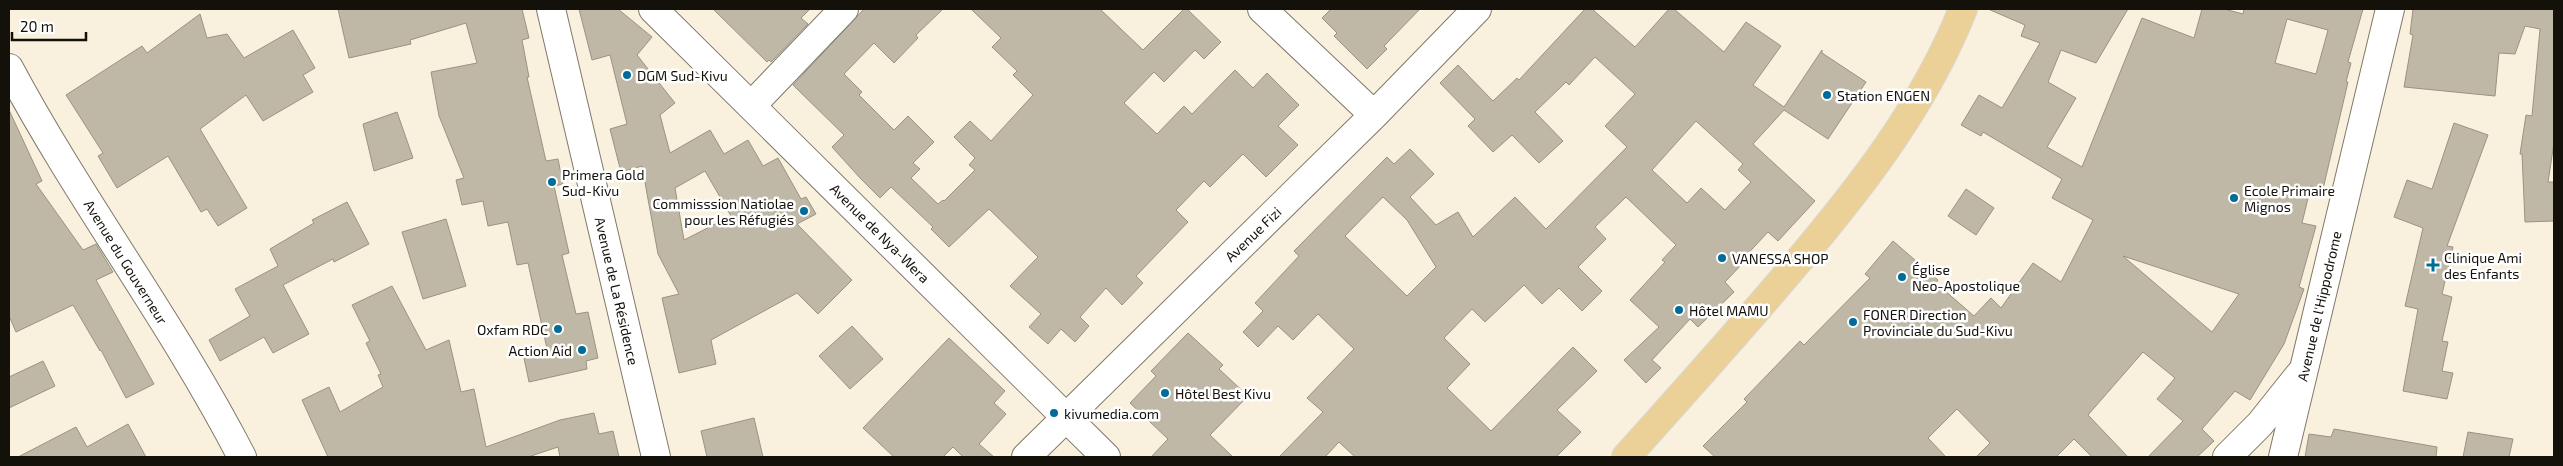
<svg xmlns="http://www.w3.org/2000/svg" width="2563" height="466" viewBox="0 0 2563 466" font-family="'Exo 2',sans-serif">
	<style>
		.building { fill: #c0b8a6; stroke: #9b9382; fill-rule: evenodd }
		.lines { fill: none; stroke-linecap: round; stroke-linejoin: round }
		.minor-casing { stroke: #807868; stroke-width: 30 }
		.major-casing { stroke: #d9d9d8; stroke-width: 30 }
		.minor { stroke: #fff; stroke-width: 28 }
		.major { stroke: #ebd198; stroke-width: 28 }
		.poi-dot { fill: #006d99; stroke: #fff; stroke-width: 2 }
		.labels { text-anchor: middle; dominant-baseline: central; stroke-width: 5; stroke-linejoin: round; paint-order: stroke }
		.poi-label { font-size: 14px; fill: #14110b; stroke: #fff; text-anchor: start }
		.street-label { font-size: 14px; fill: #14110b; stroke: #fff }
	</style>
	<rect width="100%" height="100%" fill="#f9f0de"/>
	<path class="building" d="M338,9H522L529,38L522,40L529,77H527L546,161L558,159L563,184L554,186L569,253L562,255L576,314L588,312L598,358L586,361L587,369L529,382L524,358L548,353L528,263L517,265L508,222L488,226L483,201L462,205L456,180L464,178L439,116L431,72L477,63L466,23L410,40L411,44L349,58Z
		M579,9H618L652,37L637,55L675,103L660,115L670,153L710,130L724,154L748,140L763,166L778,158L801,199L806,197L816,214L797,224L852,280L818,314L797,293L711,340L716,364L679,373L662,298L679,294L658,254L642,166L621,172L610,129L627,124L610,55L592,60ZM705,171L731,216L684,240L675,188Z
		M713,9H810L801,18L808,24L771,62L769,60L767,62Z
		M864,9H943L916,35L918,38L894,63L874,43L844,74L862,92L859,95L894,130L908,116L934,142L913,163L920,169L911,178L938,204L943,200L944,201L975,170L969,165L975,158L954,137L970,121L991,141L1033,95L1013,75L1017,71L992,47L1001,38L971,9H1100L1143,50L1184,9H1187L1221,42L1204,59L1195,50L1164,82L1154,72L1124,103L1157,134L1184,106L1192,114L1235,70L1253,88L1267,73L1299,105L1278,126L1298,145L1266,177L1243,154L1210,187L1204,181L1176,210L1188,222L1136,276L1143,283L1122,305L1106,288L1080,317L1089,326L1075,342L1061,329L1048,344L1029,327L1041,314L1010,286L1038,257L989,209L949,247L931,229L933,227L891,187L880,198L861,179L832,147L844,135L793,85Z
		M1331,9H1420L1384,46L1387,49L1367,69L1334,36L1337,33L1322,18Z
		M1585,9H1592L1635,47L1669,9H1674L1724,52L1746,22L1781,46L1753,85L1784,107L1822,50V53L1866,82L1828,139L1784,110L1753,144L1815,201L1778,241L1768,232L1741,261L1743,263L1725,282L1734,292L1698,327L1690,319L1652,360L1661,368L1646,383L1624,360L1659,327L1630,300L1665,262L1662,260L1676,245L1626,197L1595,227L1606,239L1578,267L1602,291L1582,311L1559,288L1542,304L1524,285L1485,322L1472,309L1444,338L1470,364L1447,388L1491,431L1573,347L1597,371L1557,410L1581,432L1556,457H1355L1339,442L1325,457H1279L1323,412L1307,398L1354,349L1318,314L1293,340L1278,326L1258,347L1243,332L1263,311L1255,303L1299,256L1294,251L1387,157L1394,164L1410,149L1434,174L1410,197L1436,225L1458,212L1473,237L1515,197L1546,229L1627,147L1605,126L1635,94L1595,57L1569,85L1566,82L1535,112L1563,141L1539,163L1512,135L1493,152L1468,126L1475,119L1440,83L1458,65L1493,101L1517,78L1519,80ZM1696,121L1743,164L1738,170L1751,182L1725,210L1701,188L1687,203L1652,170ZM1383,197L1407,220L1436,267L1407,296L1345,236Z
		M1988,9H2128L2096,63L2061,50L2048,82L2076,98L2047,147L2082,167L2142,18L2194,38L2202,9H2224L2243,14L2244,9H2363L2348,62L2351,63L2346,82H2348L2323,189L2311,186L2302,223L2316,226L2299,287L2304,289L2284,344L2250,400L2235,391L2202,429L2214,441L2197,457H2148L2183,421L2157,399L2175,378L2143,352L2088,415L2128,457H2092L2074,439L2056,457H1976L1990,443L1957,409L1928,438L1946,457H1715L1703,446L1747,402L1744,399L1800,341L1804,345L1870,278L1865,274L1893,241L1938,280L1936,283L1974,316L1991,298L2001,308L2033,263L2061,282L2093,220L2052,198L2062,179L1983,132L1981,136L1961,125L1979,95L2002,108L2040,43L2021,36L2025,25ZM2287,19L2328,30L2316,74L2275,63ZM2123,256L2239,294L2212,332Z
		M2413,9H2554V143L2548,182H2554V221L2525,222L2522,154H2520L2526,115L2532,116L2540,29L2525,26L2515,54L2499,53L2495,96L2404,87L2413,35L2410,34Z
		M200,14L207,38L227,34L244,58L293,30L315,68L303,75L313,92L263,121L246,95L200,129L247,208L218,226L207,209L201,212L168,156L117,188L98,156L103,153L66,95L142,46L147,53Z
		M9,110L42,181L36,184L83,250L96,244L113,272L96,280L154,384L126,398L101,350L100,351L73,305L16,332L9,316Z
		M397,112L413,158L374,171L363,124Z
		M2454,123L2488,135L2447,246L2453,247L2442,294L2452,297L2442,341L2448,342L2442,371L2453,373L2447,399L2403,391L2418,309L2405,306L2423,228L2394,217L2407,180L2432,189Z
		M1966,189L1994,208L1976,235L1948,216Z
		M347,202L369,244L334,262L333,259L283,285L309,334L273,353L264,337L220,361L209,340L250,316L235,289L278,266L270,249L314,223L312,220Z
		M446,219L466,286L423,299L402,232Z
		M392,286L426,350L449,340L461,392L474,389L486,447L560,420L594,413L599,434L613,431L619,457H560L558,447L528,457H328L302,400L329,387L340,412L383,387L378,375L381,374L366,343L370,341L352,305Z
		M852,326L883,359L850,389L819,356Z
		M1188,333L1223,365L1219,369L1248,396L1210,435L1233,457H1151L1168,439L1130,403L1156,376L1151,371Z
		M949,338L1005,391L994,403L1006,414L979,444L994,457H963L953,447L943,457H894L863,428Z
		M43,361L55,386L9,408V377Z
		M754,418L763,457H707L701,431Z
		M128,424L146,457H18L76,427L87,447Z
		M2334,429L2437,447L2436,457H2305L2309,434L2331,437Z
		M2468,432L2513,439L2509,457H2463Z"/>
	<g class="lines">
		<g class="minor-casing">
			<path id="minor" d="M551,9L656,457
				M653,9L1106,457
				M1262,9L1374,115
				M9,68C80,201 173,323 242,457
				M751,106L844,9
				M1026,457L1374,115L1477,9
				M2227,457L2260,424L2300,374
				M2283,457L2390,9"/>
		</g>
		<g class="major-casing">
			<path id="major" d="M1626,457C1679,398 1732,339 1784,278C1854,196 1923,110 1963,9"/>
		</g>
		<use href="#minor" class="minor"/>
		<use href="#major" class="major"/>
	</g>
	<g class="poi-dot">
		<circle cx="627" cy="75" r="5"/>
		<circle cx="1827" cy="95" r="5"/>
		<circle cx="552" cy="182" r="5"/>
		<circle cx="2234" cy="198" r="5"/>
		<circle cx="804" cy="211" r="5"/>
		<circle cx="1722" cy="258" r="5"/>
		<path d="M2430.5 257.5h5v5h5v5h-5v5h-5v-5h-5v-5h5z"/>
		<circle cx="1902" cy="277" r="5"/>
		<circle cx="1679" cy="310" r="5"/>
		<circle cx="1853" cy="322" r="5"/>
		<circle cx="558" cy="329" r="5"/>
		<circle cx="582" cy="350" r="5"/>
		<circle cx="1165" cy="393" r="5"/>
		<circle cx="1054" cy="413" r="5"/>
	</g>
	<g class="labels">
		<g class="poi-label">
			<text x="637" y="75">DGM Sud-Kivu</text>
			<text x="1837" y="95">Station ENGEN</text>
			<text x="562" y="174">Primera Gold<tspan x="562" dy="16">Sud-Kivu</tspan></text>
			<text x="2244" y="190">Ecole Primaire<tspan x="2244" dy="16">Mignos</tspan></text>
			<text x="794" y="203" text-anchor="end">Commisssion Natiolae<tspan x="794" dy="16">pour les Réfugiés</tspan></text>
			<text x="2444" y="257">Clinique Ami<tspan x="2444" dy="16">des Enfants</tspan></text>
			<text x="1732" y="258">VANESSA SHOP</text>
			<text x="1912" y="269">Église<tspan x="1912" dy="16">Neo-Apostolique</tspan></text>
			<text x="1689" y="310">Hôtel MAMU</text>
			<text x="1863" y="314">FONER Direction<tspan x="1863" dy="16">Provinciale du Sud-Kivu</tspan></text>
			<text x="548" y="329" text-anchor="end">Oxfam RDC</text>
			<text x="572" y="350" text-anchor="end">Action Aid</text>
			<text x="1175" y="393">Hôtel Best Kivu</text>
			<text x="1064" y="413">kivumedia.com</text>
		</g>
		<g class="street-label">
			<text transform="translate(880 233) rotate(45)">Avenue de Nya-Wera</text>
			<text transform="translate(1253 234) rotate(-44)">Avenue Fizi</text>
			<text transform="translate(126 262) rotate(58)">Avenue du Gouverneur</text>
			<text transform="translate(617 291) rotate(77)">Avenue de La Résidence</text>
			<text transform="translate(2319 306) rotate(-77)">Avenue de l'Hippodrome</text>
		</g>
	</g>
	<rect width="2563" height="466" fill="none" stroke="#14110b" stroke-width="20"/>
	<path d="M12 32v8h74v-8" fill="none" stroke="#14110b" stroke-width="2.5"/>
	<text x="20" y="32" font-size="15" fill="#14110b" stroke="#ffffff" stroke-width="4" paint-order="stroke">20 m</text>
</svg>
